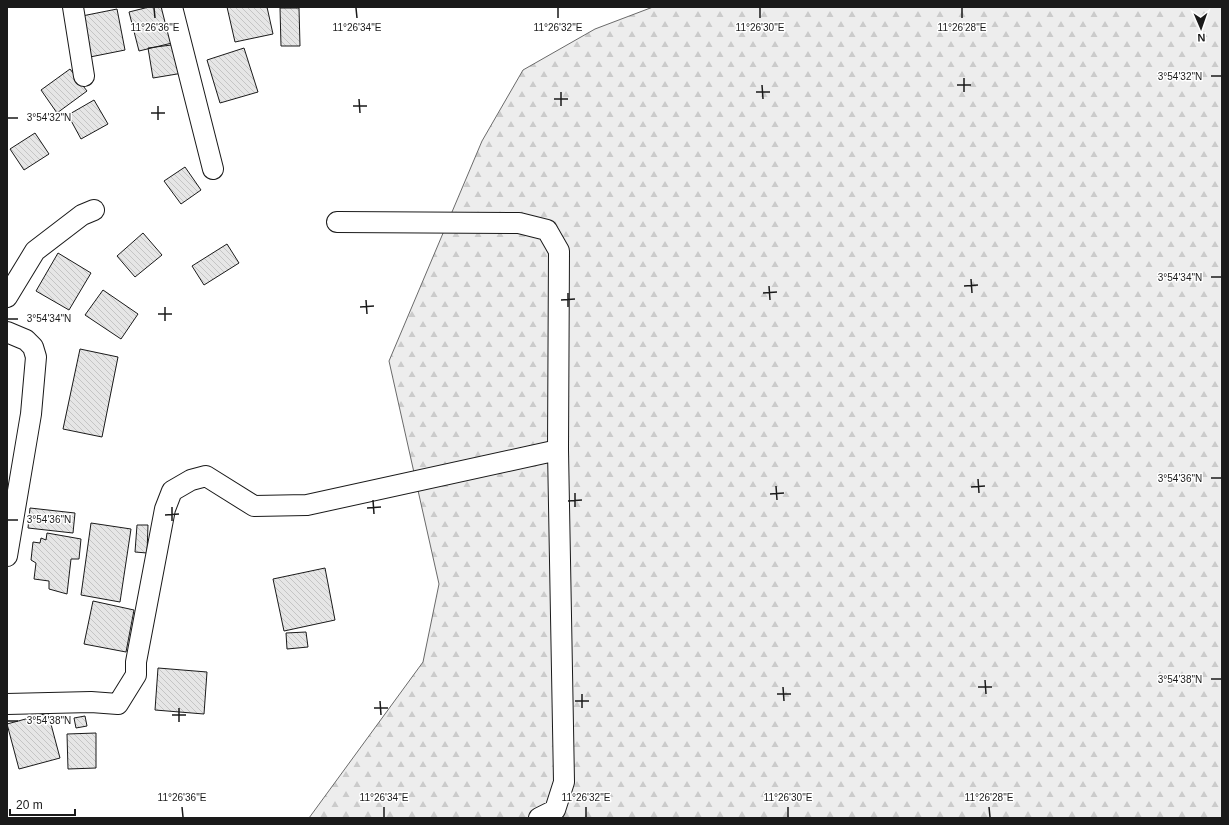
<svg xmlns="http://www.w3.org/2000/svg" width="1229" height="825" viewBox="0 0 1229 825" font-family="Helvetica,sans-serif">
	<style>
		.forest { fill: url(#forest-firs); stroke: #6a6a6a }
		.building { fill: url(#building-back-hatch); stroke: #1a1a1a }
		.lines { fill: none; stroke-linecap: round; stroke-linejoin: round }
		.minor-casing { stroke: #1a1a1a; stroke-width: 22 }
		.minor { stroke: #fff; stroke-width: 20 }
		.ticks { fill: none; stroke: #1a1a1a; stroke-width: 1.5 }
		.ticks-label { font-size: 10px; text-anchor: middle; fill: #1a1a1a; stroke: #fff; stroke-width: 3; stroke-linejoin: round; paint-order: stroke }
	</style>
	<defs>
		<pattern id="forest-firs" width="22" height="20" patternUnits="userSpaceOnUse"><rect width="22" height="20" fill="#ededed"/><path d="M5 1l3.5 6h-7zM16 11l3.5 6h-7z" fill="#cbcbcb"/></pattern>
		<pattern id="building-back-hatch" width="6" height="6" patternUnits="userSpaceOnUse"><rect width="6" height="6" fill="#e6e6e6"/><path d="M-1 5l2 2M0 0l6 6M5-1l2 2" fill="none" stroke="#c5c5c5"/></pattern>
	</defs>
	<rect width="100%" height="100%" fill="#fff"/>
	<path class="forest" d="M653,7H1222V818H309L423,662L439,584L389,361L482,141L523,70L595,29Z"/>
	<path class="building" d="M149,7H164L172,43L139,51L129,12Z
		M227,7H267L273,34L235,42Z
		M280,8H299L300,46H281Z
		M117,9L125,50L85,58L77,17Z
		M179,44L183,73L153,78L148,48Z
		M244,48L258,92L220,103L207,60Z
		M70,69L87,91L57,113L41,90Z
		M94,100L108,124L81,139L68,115Z
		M35,133L49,154L24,170L10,149Z
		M185,167L201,190L181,204L164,181Z
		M143,233L162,255L135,277L117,256Z
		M227,244L239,263L204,285L192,266Z
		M58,253L91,273L69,310L36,291Z
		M103,290L138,314L121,339L85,315Z
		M80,349L118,357L102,437L63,429Z
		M30,508L75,513L73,533L28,528Z
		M91,523L131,529L120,602L81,595Z
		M137,525H148L147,553L135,552Z
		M47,533L81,539L79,559H71L67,594L49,589V581L34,579L36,563L31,560L33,542L40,543L41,538L46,540Z
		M325,568L335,620L284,631L273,579Z
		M93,601L134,610L126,652L84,644Z
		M306,632L308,647L287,649L286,633Z
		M158,668L207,672L204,714L155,710Z
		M48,713L60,758L19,769L7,724Z
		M85,716L87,726L76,728L74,718Z
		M96,733V768L68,769L67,734Z"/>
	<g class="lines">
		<g class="minor-casing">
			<path id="minor" d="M73,7L84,76
				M172,7L213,169
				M337,222L519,223L547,230L559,251L558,450L564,782L555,810L539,818
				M7,297L35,251L82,215L94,210
				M7,332L26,340L33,347L36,357L31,414L7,556
				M7,704L91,702L118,704L136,675V662L165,509L172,491L191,480L206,476L254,506L307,505L558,450"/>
		</g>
		<use href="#minor" class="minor"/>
	</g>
	<path class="ticks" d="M154,8L155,18M356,8L357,18M558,8V18M760,8V18M962,8V18M1211,76H1221M964,78V92M762,85L763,99M957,85H971M561,92V106M756,92H770M359,99L360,113M554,99H568M158,106V120M353,106H367M151,113H165M8,118H18M1211,277H1221M971,279L972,293M769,286L770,300M964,286L978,285M568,293V307M763,293L777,292M366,300L367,314M561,300L575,299M165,307V321M360,307L374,306M158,314H172M8,319H18M1211,478H1221M978,479L979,493M776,486L777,500M971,487L985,486M575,493V507M770,494L784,493M373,500L374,514M568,501L582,500M172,507V521M367,508L381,507M165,515L179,514M8,520H18M1211,679H1221M985,680L986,694M783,687L784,701M978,687H992M582,694V708M777,694H791M380,701L381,715M575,701H589M179,708V722M374,708H388M172,715H186M8,721H18M182,807L183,817M384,807V817M586,807V817M788,807V817M989,807L990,817"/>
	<g class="ticks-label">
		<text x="155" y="31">11°26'36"E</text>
		<text x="357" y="31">11°26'34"E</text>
		<text x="558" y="31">11°26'32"E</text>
		<text x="760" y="31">11°26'30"E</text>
		<text x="962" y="31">11°26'28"E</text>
		<text x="1180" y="80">3°54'32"N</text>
		<text x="49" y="121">3°54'32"N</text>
		<text x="1180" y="281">3°54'34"N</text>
		<text x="49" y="322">3°54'34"N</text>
		<text x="1180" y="482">3°54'36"N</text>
		<text x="49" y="523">3°54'36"N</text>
		<text x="1180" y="683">3°54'38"N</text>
		<text x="49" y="724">3°54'38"N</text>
		<text x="182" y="801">11°26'36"E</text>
		<text x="384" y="801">11°26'34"E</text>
		<text x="586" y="801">11°26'32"E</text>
		<text x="788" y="801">11°26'30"E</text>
		<text x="989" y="801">11°26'28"E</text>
	</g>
	<rect width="1229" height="825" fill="none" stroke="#1a1a1a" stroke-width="16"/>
	<g transform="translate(1201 28) rotate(178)" stroke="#ffffff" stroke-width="3" paint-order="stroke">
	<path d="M0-3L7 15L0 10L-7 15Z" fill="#1a1a1a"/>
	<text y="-6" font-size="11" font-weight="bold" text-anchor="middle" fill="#1a1a1a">N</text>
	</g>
	<path d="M10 809v6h65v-6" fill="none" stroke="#1a1a1a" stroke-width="2"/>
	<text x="16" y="809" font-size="12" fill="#1a1a1a" stroke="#ffffff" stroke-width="3" paint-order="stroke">20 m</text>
</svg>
